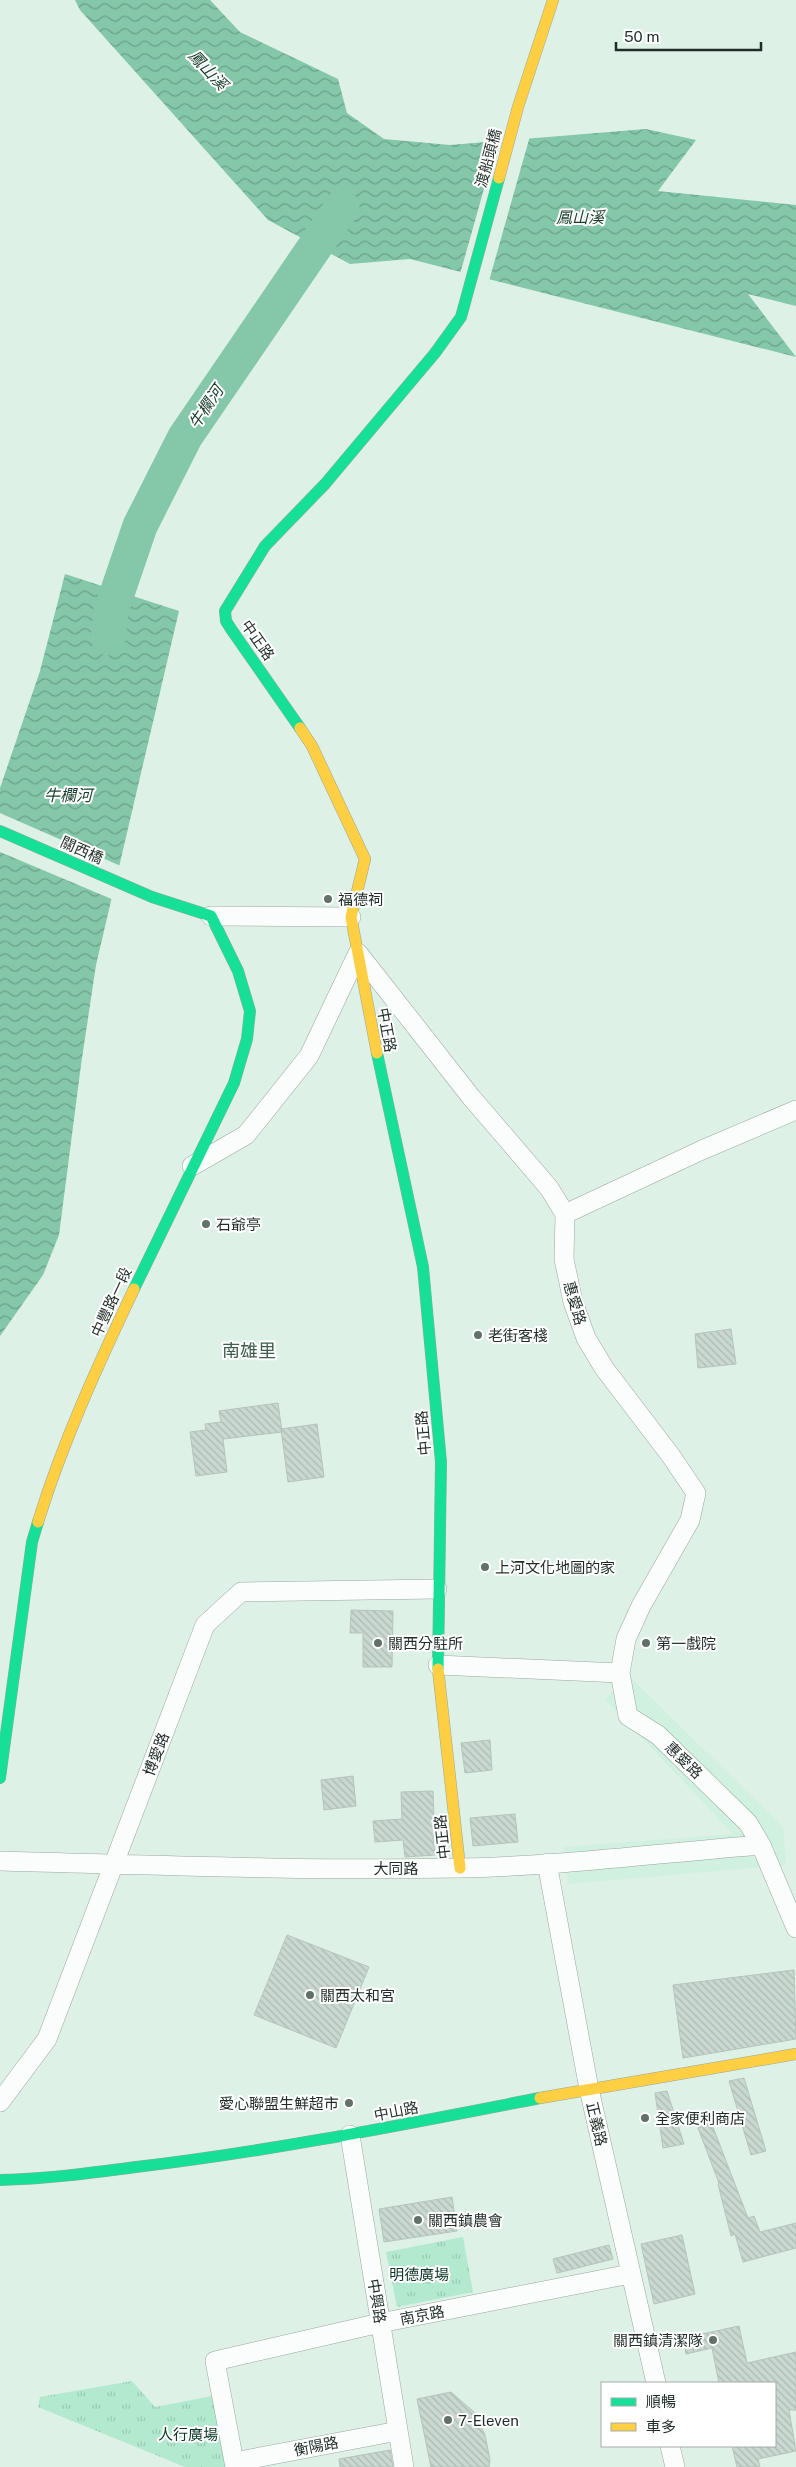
<svg xmlns="http://www.w3.org/2000/svg" width="796" height="2467" viewBox="0 0 796 2467" font-family="'Public Sans','Noto Sans TC',sans-serif">
	<style>
		.built { fill: #d0f0e0 }
		.grass { fill: url(#grass-tufts) }
		.water { fill: url(#water-waves) }
		.pier { fill: #def1e7 }
		.lines { fill: none; stroke-linecap: round; stroke-linejoin: round }
		.river { stroke: #84c7a9; stroke-width: 35 }
		.building { fill: url(#building-back-hatch); stroke: #b5c4bc }
		.street-casing { stroke: #98a79f; stroke-width: 20 }
		.fast-casing { stroke: #98a79f; stroke-width: 12 }
		.slow-casing { stroke: #98a79f; stroke-width: 12 }
		.street { stroke: #fafdfb; stroke-width: 19 }
		.fast { stroke: #16e098; stroke-width: 11 }
		.slow { stroke: #ffcf43; stroke-width: 11 }
		.poi-dot { fill: #62726a; stroke: #fff; stroke-width: 2 }
		.labels { text-anchor: middle; dominant-baseline: central; stroke-width: 4; stroke-linejoin: round; paint-order: stroke }
		.street-label { font-size: 15px; fill: #1f2d26; stroke: #fff }
		.poi-label { font-size: 15px; fill: #1f2d26; stroke: #fff; text-anchor: start }
		.park-label { font-size: 15px; fill: #0c3424; stroke: #fff }
		.water-label { font-size: 16px; font-style: italic; fill: #163d2c; stroke: #fff }
		.quarter-label { font-size: 18px; fill: #3f5e4f; stroke: #fff }
	</style>
	<defs>
		<pattern id="grass-tufts" width="24" height="20" patternUnits="userSpaceOnUse" patternTransform="scale(1.25)"><rect width="24" height="20" fill="#b3eacf"/><path d="M3 7l-1-3M5 7V3M7 7l1-3M15 17l-1-3M17 17v-4M19 17l1-3" fill="none" stroke="#9ac9b2"/></pattern>
		<pattern id="water-waves" width="16" height="10" patternUnits="userSpaceOnUse" patternTransform="scale(1.25)"><rect width="16" height="10" fill="#84c7a9"/><path d="M0 5q4-4 8 0t8 0" fill="none" stroke="#6ba289"/></pattern>
		<pattern id="building-back-hatch" width="6" height="6" patternUnits="userSpaceOnUse" patternTransform="scale(1.25)"><rect width="6" height="6" fill="#c9d8d0"/><path d="M-1 5l2 2M0 0l6 6M5-1l2 2" fill="none" stroke="#acbab2"/></pattern>
	</defs>
	<rect width="100%" height="100%" fill="#def1e7"/>
	<path class="built" d="M630,1677L783,1827L786,1865L568,1884L564,1847L733,1834L605,1699Z"/>
	<path class="grass" d="M463,2237L473,2292L397,2307L386,2252Z
		M132,2381L155,2407L212,2396L227,2467H185L38,2407L40,2397Z"/>
	<path class="water" d="M75,0H210L240,32L338,79L347,113L384,139L450,145L646,129L696,140L658,191L796,205V306L748,294L796,357L410,259L350,264L268,220L80,10Z
		M65,574L179,611L96,965L81,1065L59,1235L43,1275L0,1336V788L40,671Z"/>
	<path class="pier" d="M530,136L489,281L460,274L498,139Z
		M0,813L123,867L114,900L0,852Z"/>
	<g class="lines">
		<path class="river" d="M108,638L111,611L140,526L185,437L342,207"/>
	</g>
	<path class="building" d="M731,1329L736,1364L698,1368L695,1334Z
		M278,1403L282,1432L223,1439L227,1472L196,1476L190,1432L206,1430L205,1424L221,1422L219,1411Z
		M317,1424L324,1477L288,1482L281,1429Z
		M351,1610L393,1611L392,1667H363V1633H350Z
		M490,1740L492,1770L465,1773L461,1743Z
		M353,1776L356,1806L324,1810L321,1780Z
		M433,1791L434,1818L438,1817L440,1821L442,1838H433L435,1855L405,1857L403,1840L375,1842L373,1821L402,1819L401,1792Z
		M515,1814L518,1842L473,1846L470,1818Z
		M287,1935L369,1967L336,2048L254,2015Z
		M794,1970L796,2039L683,2058L673,1985Z
		M744,2078L766,2151L751,2155L729,2081Z
		M667,2091L684,2144L663,2148L655,2093Z
		M711,2122L748,2218L754,2216L760,2232L796,2223V2248L743,2262L735,2234L731,2236L718,2184L719,2183L698,2128Z
		M452,2197L457,2231L384,2242L379,2209Z
		M682,2235L695,2294L654,2304L641,2244Z
		M609,2245L613,2259L557,2273L553,2259Z
		M739,2326L747,2363L796,2352V2410H789L796,2451L758,2459L760,2467H737L732,2446H775V2383H719L712,2348L686,2354L683,2338Z
		M451,2392L474,2412L485,2435L490,2460L489,2467H431L417,2399Z
		M390,2450L393,2467H340L339,2459Z"/>
	<g class="lines">
		<g class="street-casing">
			<path id="street" d="M211,916L351,917
				M192,1166L246,1135L309,1056L358,953L471,1097L549,1188L565,1214L564,1259L573,1302L586,1338L604,1368L671,1456L696,1493L690,1520L641,1606L626,1639L620,1673L438,1665
				M565,1214L702,1150L796,1110
				M620,1673L628,1716L658,1735L748,1823L761,1845L796,1928
				M0,1861C153,1865 307,1871 460,1868C560,1866 661,1853 761,1845
				M547,1863L589,2089L656,2383
				M0,2102L47,2039L205,1625L241,1592L437,1589
				M350,2135L404,2467
				M670,2446L675,2467
				M234,2462L398,2431
				M235,2467L215,2361L380,2323L630,2274"/>
		</g>
		<g class="fast-casing">
			<path id="fast" d="M300,728L231,629L226,621L225,611L265,546L325,484L435,353L461,317L499,178
				M0,831L152,897L211,916L238,971L250,1011L247,1039L234,1083L134,1289
				M377,1053L423,1267L441,1462L438,1669
				M0,1778L32,1542L38,1522
				M0,2180C46,2179 91,2173 136,2167C272,2151 406,2124 540,2098"/>
		</g>
		<g class="slow-casing">
			<path id="slow" d="M499,178L518,107L553,0
				M300,728L312,746L365,859L351,917L377,1053
				M38,1522C63,1441 98,1365 134,1289
				M438,1669L460,1868
				M540,2098L796,2054"/>
		</g>
		<use href="#street" class="street"/>
		<use href="#fast" class="fast"/>
		<use href="#slow" class="slow"/>
	</g>
	<g class="poi-dot">
		<circle cx="328" cy="899" r="5"/>
		<circle cx="206" cy="1224" r="5"/>
		<circle cx="478" cy="1335" r="5"/>
		<circle cx="485" cy="1567" r="5"/>
		<circle cx="378" cy="1643" r="5"/>
		<circle cx="646" cy="1643" r="5"/>
		<circle cx="310" cy="1995" r="5"/>
		<circle cx="349" cy="2103" r="5"/>
		<circle cx="645" cy="2118" r="5"/>
		<circle cx="418" cy="2220" r="5"/>
		<circle cx="713" cy="2340" r="5"/>
		<circle cx="448" cy="2420" r="5"/>
	</g>
	<g class="labels">
		<g class="street-label">
			<text transform="translate(488 158) rotate(-75)">渡船頭橋</text>
			<text transform="translate(258 640) rotate(55)">中正路</text>
			<text transform="translate(82 850) rotate(24)">關西橋</text>
			<text transform="translate(387 1030) rotate(80)">中正路</text>
			<text transform="translate(111 1302) rotate(-65)">中豐路一段</text>
			<text transform="translate(575 1303) rotate(74)">惠愛路</text>
			<text transform="translate(423 1433) rotate(-95)">中正路</text>
			<text transform="translate(156 1754) rotate(-69)">博愛路</text>
			<text transform="translate(684 1760) rotate(44)">惠愛路</text>
			<text transform="translate(442 1837) rotate(-96)">中正路</text>
			<text x="396" y="1868">大同路</text>
			<text transform="translate(396 2111) rotate(-11)">中山路</text>
			<text transform="translate(597 2124) rotate(77)">正義路</text>
			<text transform="translate(377 2301) rotate(81)">中興路</text>
			<text transform="translate(422 2315) rotate(-11)">南京路</text>
			<text transform="translate(316 2446) rotate(-11)">衡陽路</text>
		</g>
		<g class="poi-label">
			<text x="338" y="899">福德祠</text>
			<text x="216" y="1224">石爺亭</text>
			<text x="488" y="1335">老街客棧</text>
			<text x="495" y="1567">上河文化地圖的家</text>
			<text x="388" y="1643">關西分駐所</text>
			<text x="656" y="1643">第一戲院</text>
			<text x="320" y="1995">關西太和宮</text>
			<text x="339" y="2103" text-anchor="end">愛心聯盟生鮮超市</text>
			<text x="655" y="2118">全家便利商店</text>
			<text x="428" y="2220">關西鎮農會</text>
			<text x="703" y="2340" text-anchor="end">關西鎮清潔隊</text>
			<text x="458" y="2420">7-Eleven</text>
		</g>
		<g class="park-label">
			<text x="419" y="2274">明德廣場</text>
			<text x="188" y="2434">人行廣場</text>
		</g>
		<g class="water-label">
			<text transform="translate(208 70) rotate(47)">鳳山溪</text>
			<text x="580" y="217">鳳山溪</text>
			<text transform="translate(206 407) rotate(-56)">牛欄河</text>
			<text x="68" y="795">牛欄河</text>
		</g>
		<g class="quarter-label">
			<text x="249" y="1350">南雄里</text>
		</g>
	</g>
	<rect x="601" y="2382" width="175" height="65" fill="#ffffff" stroke="#a5aba8"/>
	<rect x="611" y="2398" width="25" height="8" fill="#16e098" stroke="#a5aba8"/>
	<text x="646" y="2407" font-size="15" fill="#1f2d26">順暢</text>
	<rect x="611" y="2423" width="25" height="8" fill="#ffcf43" stroke="#a5aba8"/>
	<text x="646" y="2432" font-size="15" fill="#1f2d26">車多</text>
	<path d="M616 42v8h145v-8" fill="none" stroke="#1f2d26" stroke-width="2.5"/>
	<text x="624" y="42" font-size="15" fill="#1f2d26" stroke="#ffffff" stroke-width="4" paint-order="stroke">50 m</text>
</svg>
